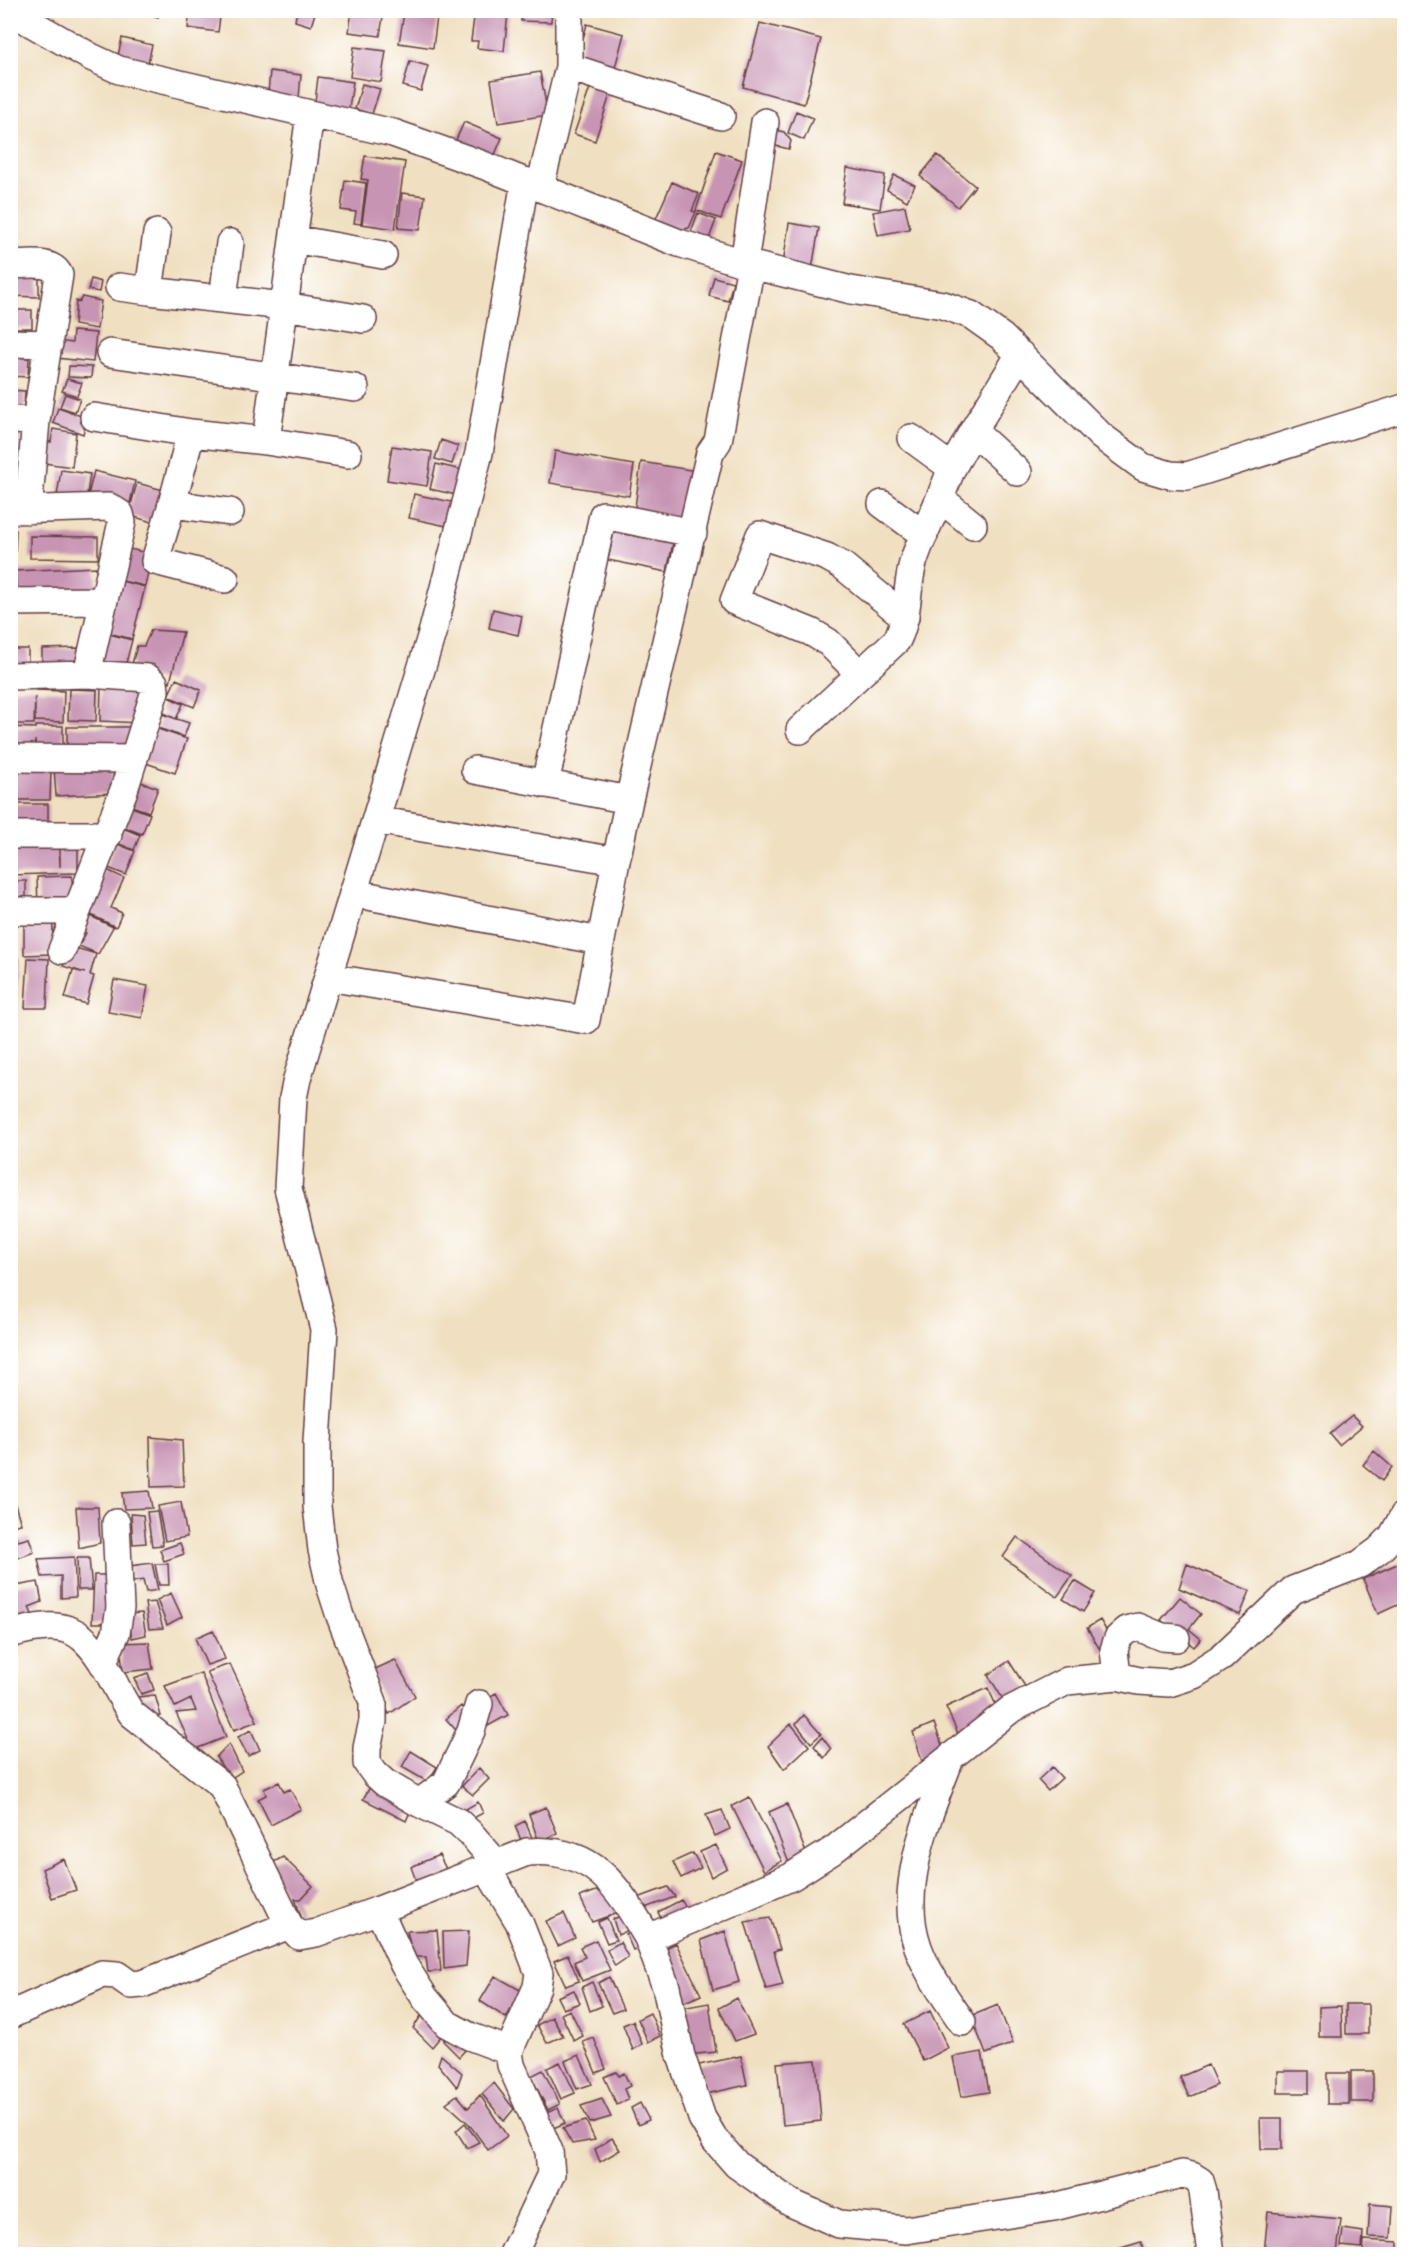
<svg xmlns="http://www.w3.org/2000/svg" width="1415" height="2265" viewBox="0 0 1415 2265" font-family="Vollkorn,serif">
	<style>
		.building { fill: #c894b4 }
		.lines { fill: none; stroke-linecap: round; stroke-linejoin: round }
		.minor-casing { stroke: #633c41; stroke-width: 30 }
		.minor { stroke: #fff; stroke-width: 27 }
	</style>
	<rect width="100%" height="100%" fill="#fff"/>
	<filter id="ink" filterUnits="userSpaceOnUse"><feTurbulence type="fractalNoise" baseFrequency=".0167" numOctaves="2"/><feDisplacementMap in="SourceGraphic" scale="12" xChannelSelector="R" yChannelSelector="G"/><feConvolveMatrix kernelMatrix="1 2 1 2 8 2 1 2 1" color-interpolation-filters="sRGB"/></filter>
	<filter id="wash" filterUnits="userSpaceOnUse"><feTurbulence type="fractalNoise" baseFrequency=".008" numOctaves="4" result="noise"/><feDisplacementMap in="SourceGraphic" scale="24" xChannelSelector="R" yChannelSelector="G"/><feGaussianBlur stdDeviation="1.35" result="paint"/><feColorMatrix in="noise" values="0 0 0 0 0 0 0 0 0 0 0 0 0 0 0 0 0 1.4 0 .05"/><feComposite in="paint" operator="in"/></filter>
	<g filter="url(#wash)">
		<rect width="100%" height="100%" fill="#f0dfc0"/>
		<g id="blocks">
			<path class="building" d="M138,10H160L158,17Z
				M190,10H221L218,32L188,28Z
				M297,10H316L311,26L295,21Z
				M352,10H384L380,36L349,32Z
				M475,10L508,13L504,51L477,48L478,41H471Z
				M521,10H552L551,22L521,21Z
				M739,10H757L756,15Z
				M404,13L437,17L433,48L399,43Z
				M760,23L821,39L804,104L743,87Z
				M587,24L624,34L613,75L576,65Z
				M122,38L152,45L147,67L117,60Z
				M354,47L386,51L381,82L350,77Z
				M410,61L428,66L421,91L403,86Z
				M270,71L301,75L299,98L268,94Z
				M540,72L548,115L498,123L491,80Z
				M318,77L353,82L348,115L314,110Z
				M362,84L380,89L372,114L355,109Z
				M591,85L611,92L595,141L574,134Z
				M796,111L813,118L804,140L788,133Z
				M464,122L502,138L490,166L452,149Z
				M771,129L784,132L791,141L789,149L768,144Z
				M716,151L742,160L721,219L696,210Z
				M937,155L975,186L958,207L920,176Z
				M365,156L405,162L395,229L362,224L368,180L361,179Z
				M847,168L885,175L880,209L842,203Z
				M894,175L915,185L907,201L887,190Z
				M345,180L366,183L361,224L354,223L356,212L341,210Z
				M672,182L699,194L692,211L696,212L689,228L671,231L654,223Z
				M402,193L425,196L420,230L398,228Z
				M905,206L910,229L878,235L873,212Z
				M698,213L716,220L707,244L689,237Z
				M789,223L819,228L812,269L783,264Z
				M10,276L39,277V297L10,296Z
				M714,277L733,282L728,301L709,296Z
				M91,279L101,282L99,292L88,290Z
				M82,297L101,301L97,329L74,325L76,301L79,302Z
				M10,310H32V328H10Z
				M73,331L96,333L93,362L56,358L57,341L72,343Z
				M10,357L29,358L28,377L10,376Z
				M69,366L92,367L91,378L68,377Z
				M67,379L82,383L77,396L62,391Z
				M10,390L25,391L24,409H10Z
				M65,394L80,399L75,412L60,407Z
				M58,408L87,418L83,434L53,423Z
				M10,428L22,429L21,462H10Z
				M53,429L76,433L72,467L37,462L40,440L51,442Z
				M441,440L458,446L452,464L435,459Z
				M392,446L432,452L427,486L387,480Z
				M555,451L634,465L629,496L550,483Z
				M641,462L697,471L689,523L634,515Z
				M436,464L471,472L465,497L430,489Z
				M10,466L21,469L22,499H10Z
				M61,470L90,474L86,501L57,496Z
				M94,471L135,481L129,508L87,499Z
				M137,483L167,491L162,525L128,515Z
				M414,494L461,504L456,528L409,518Z
				M10,529L16,530L15,555H10Z
				M614,532L673,543L667,572L608,560Z
				M30,536L98,537V559L30,558Z
				M125,548L152,554L145,586L118,580Z
				M10,558H15V599H10Z
				M96,567L97,592L17,595L15,571Z
				M117,580L145,587L132,639L105,632Z
				M493,609L522,616L518,635L489,628Z
				M151,630L183,632L170,682L130,671L137,646H144Z
				M105,633L132,640L124,671L97,665Z
				M79,648L80,672L42,673V649Z
				M10,649H28V674H10Z
				M176,679L201,690L194,707L168,696Z
				M101,687L142,689L140,723L100,721Z
				M36,688V690L64,691L63,722L35,721V697L34,724H10V689Z
				M69,689L97,690L96,721L68,720Z
				M166,696L183,704L176,719L160,711Z
				M162,714L189,723L184,737L158,728Z
				M36,726H63V751H36L35,740V753L10,752V727L36,728Z
				M67,727H136L129,751H67Z
				M152,727L187,739L175,773L140,761Z
				M10,764L51,770L50,800H10Z
				M113,764L114,793L56,796L54,768Z
				M138,781L158,788L149,812L129,805Z
				M10,804H48V832H10Z
				M126,805L150,814L142,834L118,825Z
				M123,828L140,835L134,850L117,843Z
				M60,841H78V873L10,875V845L59,843L60,867Z
				M115,843L135,851L126,875L106,867Z
				M105,869L124,878L111,908L122,913L116,927L85,912Z
				M72,876L73,906L38,907L37,877Z
				M10,881H26V904H10Z
				M86,914L113,927L98,954L79,946L86,933L78,929Z
				M24,920L53,921L52,954L24,955Z
				M69,946L96,954L90,975L94,976L86,1004L65,998L73,970L85,973L63,966Z
				M10,958L19,959L16,1001L10,1000Z
				M28,958L49,959L47,1008H25Z
				M114,980L148,986L142,1018L108,1012Z
				M1352,1416L1362,1426L1339,1445L1330,1434Z
				M150,1437L182,1440L184,1486L151,1487Z
				M1374,1451L1392,1467L1382,1481L1363,1465Z
				M149,1491L152,1508L124,1509L122,1493Z
				M14,1501L21,1524L10,1526V1502Z
				M181,1502L187,1537L165,1541L158,1506Z
				M76,1507H98L100,1543L79,1548Z
				M157,1511L163,1545L152,1546L147,1512Z
				M131,1514L143,1515L146,1543L133,1544Z
				M14,1531L18,1541L29,1538L34,1552L10,1561V1532Z
				M1017,1537L1072,1576L1057,1597L1003,1557Z
				M180,1543L184,1554L164,1561L160,1550Z
				M74,1557L76,1597L61,1598V1576L42,1577L38,1559Z
				M77,1558H89L92,1590H78Z
				M1404,1561V1602L1378,1614L1363,1579Z
				M152,1563L158,1590L146,1592L143,1580L132,1582L130,1566Z
				M155,1564H168L169,1585H159Z
				M1187,1564L1250,1591L1240,1615L1179,1588Z
				M94,1575H113L108,1623H92Z
				M1075,1581L1095,1593L1083,1612L1063,1599Z
				M38,1582L42,1602L29,1607L33,1617L15,1625L10,1608V1587Z
				M171,1593L182,1617L167,1625L157,1600Z
				M1180,1597L1201,1614L1189,1629L1201,1639L1194,1647L1161,1620Z
				M155,1602L163,1628L149,1629L145,1603Z
				M142,1613L146,1635L132,1638L128,1614Z
				M1100,1620L1115,1645L1102,1653L1087,1628Z
				M213,1630L225,1659L207,1665L195,1638Z
				M149,1642L153,1669L123,1672L120,1643Z
				M395,1660L415,1696L389,1714L371,1671Z
				M1009,1661L1028,1691L1006,1704L988,1675Z
				M230,1664L257,1721L234,1730L207,1672Z
				M148,1673L154,1690L141,1694L134,1678Z
				M201,1673L226,1737L193,1750L176,1713L196,1711L191,1699L175,1707L165,1686Z
				M988,1688L1001,1716L959,1736L946,1707Z
				M496,1693L508,1715L488,1726L483,1717L482,1701Z
				M155,1695L161,1716H145L138,1697Z
				M461,1706L468,1714L463,1738L446,1719Z
				M804,1715L821,1734L811,1743L796,1724Z
				M934,1723L945,1753L922,1761L913,1732Z
				M791,1724L809,1746L784,1769L768,1746Z
				M251,1730L260,1750L248,1756L238,1737Z
				M822,1737L831,1749L824,1758L814,1746Z
				M229,1744L242,1771L230,1779L216,1757Z
				M411,1751L437,1767L428,1782L402,1767Z
				M1052,1767L1062,1778L1048,1791L1038,1780Z
				M479,1768L489,1779L473,1795L462,1786Z
				M279,1782L284,1792L290,1789L301,1809L271,1825L258,1799L266,1795L264,1789Z
				M373,1782L413,1805L406,1821L363,1799Z
				M749,1797L782,1861L764,1871L732,1806Z
				M478,1802L483,1813L468,1821L464,1810Z
				M787,1804L808,1858L791,1868L769,1812Z
				M546,1807L557,1833L539,1842L529,1814Z
				M722,1810L730,1829L715,1836L706,1815Z
				M525,1821L535,1845L525,1849L515,1826Z
				M716,1845L727,1868L711,1877L700,1852Z
				M693,1853L701,1868L681,1878L673,1862Z
				M439,1855L448,1873L418,1886L411,1867Z
				M283,1857L313,1886L301,1899H295L305,1928L270,1864Z
				M64,1859L76,1890L52,1898L42,1869Z
				M607,1887L620,1912L592,1922L580,1897Z
				M668,1887L675,1897L642,1909L638,1898Z
				M681,1900L690,1913L664,1925L658,1912Z
				M564,1913L575,1938L558,1946L546,1921Z
				M626,1914L633,1928L618,1935L613,1919Z
				M607,1918L616,1940L607,1943L598,1922Z
				M770,1918L780,1949L774,1951L783,1985L766,1989L745,1922Z
				M437,1930L441,1971L428,1972L426,1957H413L407,1931Z
				M636,1930L644,1946L633,1950L626,1934Z
				M469,1931L466,1966L444,1969L443,1932Z
				M725,1931L739,1982L713,1990L701,1940Z
				M596,1940L610,1970L582,1981L574,1962L585,1957L580,1947Z
				M620,1942L628,1957L615,1966L607,1950Z
				M676,1943L701,1995L680,2004L664,1949Z
				M568,1955L579,1981L566,1986L554,1961Z
				M495,1976L522,1991L506,2018L480,2001Z
				M609,1977L623,2009L612,2013L598,1983Z
				M592,1982L602,2006L590,2011L582,1987Z
				M574,1990L580,2003L563,2009L557,1997Z
				M737,1998L754,2034L735,2041L719,2008Z
				M709,2003L716,2052L687,2055L681,2008Z
				M1346,2004H1368V2034H1346Z
				M998,2005L1013,2043L986,2054L971,2016Z
				M1341,2006L1342,2037H1319V2007Z
				M570,2010L583,2036L574,2041L561,2014Z
				M930,2011L948,2048L923,2061L904,2024Z
				M650,2013L660,2036L648,2042L638,2019Z
				M421,2016L442,2035L432,2047L413,2028Z
				M552,2017L563,2036L547,2043L537,2025Z
				M633,2021L642,2044L633,2050L623,2025Z
				M448,2034L466,2049L459,2057L443,2041Z
				M594,2038L606,2069L596,2073L583,2042Z
				M982,2052L989,2092L961,2097L953,2057Z
				M441,2055L462,2073L457,2087L438,2064Z
				M579,2055L592,2084L577,2089L565,2061Z
				M741,2056L747,2085L706,2094L699,2065Z
				M816,2060L821,2121L783,2125L777,2063Z
				M560,2062L575,2093L561,2099L547,2068Z
				M1208,2065L1217,2085L1189,2097L1180,2077Z
				M543,2070L560,2104L548,2110L531,2076Z
				M1278,2071H1309V2093H1278Z
				M1351,2071H1373V2102H1351Z
				M616,2072L619,2076L624,2073L630,2086L624,2089L628,2099L617,2105L604,2077Z
				M1327,2073H1349V2104H1327Z
				M494,2083L514,2109L504,2121L482,2094Z
				M457,2095L468,2108L480,2095L507,2136L488,2150L469,2124L446,2103Z
				M602,2099L611,2117L590,2123L581,2106Z
				M640,2103L649,2120L638,2125L631,2108Z
				M558,2108L565,2123L551,2129L544,2114Z
				M1260,2118H1282V2149H1261Z
				M586,2121L595,2140L572,2144L563,2128Z
				M465,2123L479,2142L467,2148L456,2131Z
				M612,2138L620,2150L600,2162L595,2149Z
				M1370,2204L1393,2206L1391,2238L1368,2237Z
				M1268,2212L1341,2219L1337,2254H1264Z
				M1343,2229L1363,2232L1362,2248L1341,2246Z
				M1364,2240L1398,2242V2254H1363Z
				M1141,2242L1145,2254H1101Z"/>
		</g>
	</g>
	<g filter="url(#ink)">
		<use href="#blocks" fill-opacity="0" stroke="#633c41" stroke-width="1.5"/>
		<g class="lines">
			<g class="minor-casing">
				<path id="minor" d="M10,11L91,57L119,70L393,133L483,165L679,243L740,262L851,290L943,305L971,315L1002,337L1101,436L1143,467L1170,475L1187,476L1404,408
					M569,67L721,116
					M310,114L266,441L348,454
					M540,187L569,67V10
					M157,233L149,291L284,306L363,319
					M293,239L383,255
					M744,263L765,122
					M10,265C27,265 51,259 59,275L36,421L28,510
					M119,287L149,291
					M223,299L230,243
					M10,343L49,344
					M110,353L355,388
					M94,417L191,433L266,441
					M10,420L36,421
					M191,433L172,504L230,512
					M911,438L952,468
					M1018,472L973,431L1020,354
					M172,504L155,561L225,579
					M882,504L924,535
					M12,510L109,507L120,514L122,522L87,674
					M973,525L940,498L952,468L973,431
					M10,602L103,601
					M860,674L828,642L811,632L734,601L760,535L827,557L843,566L905,617
					M10,676L87,674L148,678L154,683L155,691L124,790L62,950
					M800,730L897,640C909,616 906,588 913,563C920,540 931,519 940,498
					M10,758L134,759
					M475,770L629,800L616,861
					M545,784L603,515L693,533
					M629,800L710,453L718,441L751,265
					M10,835H108
					M353,893L600,941
					M10,911H77
					M328,977L586,1020L616,861L376,820
					M10,1634C65,1618 84,1627 111,1677C118,1690 123,1702 132,1714L222,1786L289,1925L299,1936L316,1933L379,1910L527,1852C594,1846 618,1887 648,1938L791,1877L832,1851L1010,1710L1067,1681L1117,1676L1139,1681L1169,1683L1194,1675L1222,1657L1293,1590L1360,1564L1379,1550L1392,1537L1404,1515
					M103,1662L116,1633L120,1608L116,1523
					M1117,1676L1114,1650L1118,1638L1127,1630L1138,1627L1162,1637L1176,1638
					M951,1756C930,1813 896,1886 918,1947C928,1975 946,1998 962,2022
					M419,1803L446,1783L471,1731L479,1704
					M496,1863L471,1834L458,1822L419,1803L385,1783L375,1774L367,1763V1748L373,1721V1702L340,1616L330,1585L322,1550L317,1506V1442L324,1329L288,1188L293,1098L297,1079L433,630L479,453L525,181
					M486,1867L519,1922L539,1973L537,1987L509,2051L511,2065L549,2151L551,2174L513,2254
					M379,1910L404,1965L425,1998L447,2024L469,2036L509,2051
					M648,1938L666,1987L681,2056L702,2118L715,2140L737,2165L791,2203L839,2224L906,2230L1054,2207L1182,2174L1192,2176L1200,2181L1203,2191L1211,2254
					M10,2015L102,1974L117,1975L131,1985L142,1984L289,1925"/>
			</g>
			<use href="#minor" class="minor"/>
		</g>
	</g>
	<rect width="1415" height="2265" fill="none" stroke="#fff" stroke-width="36"/>
</svg>
